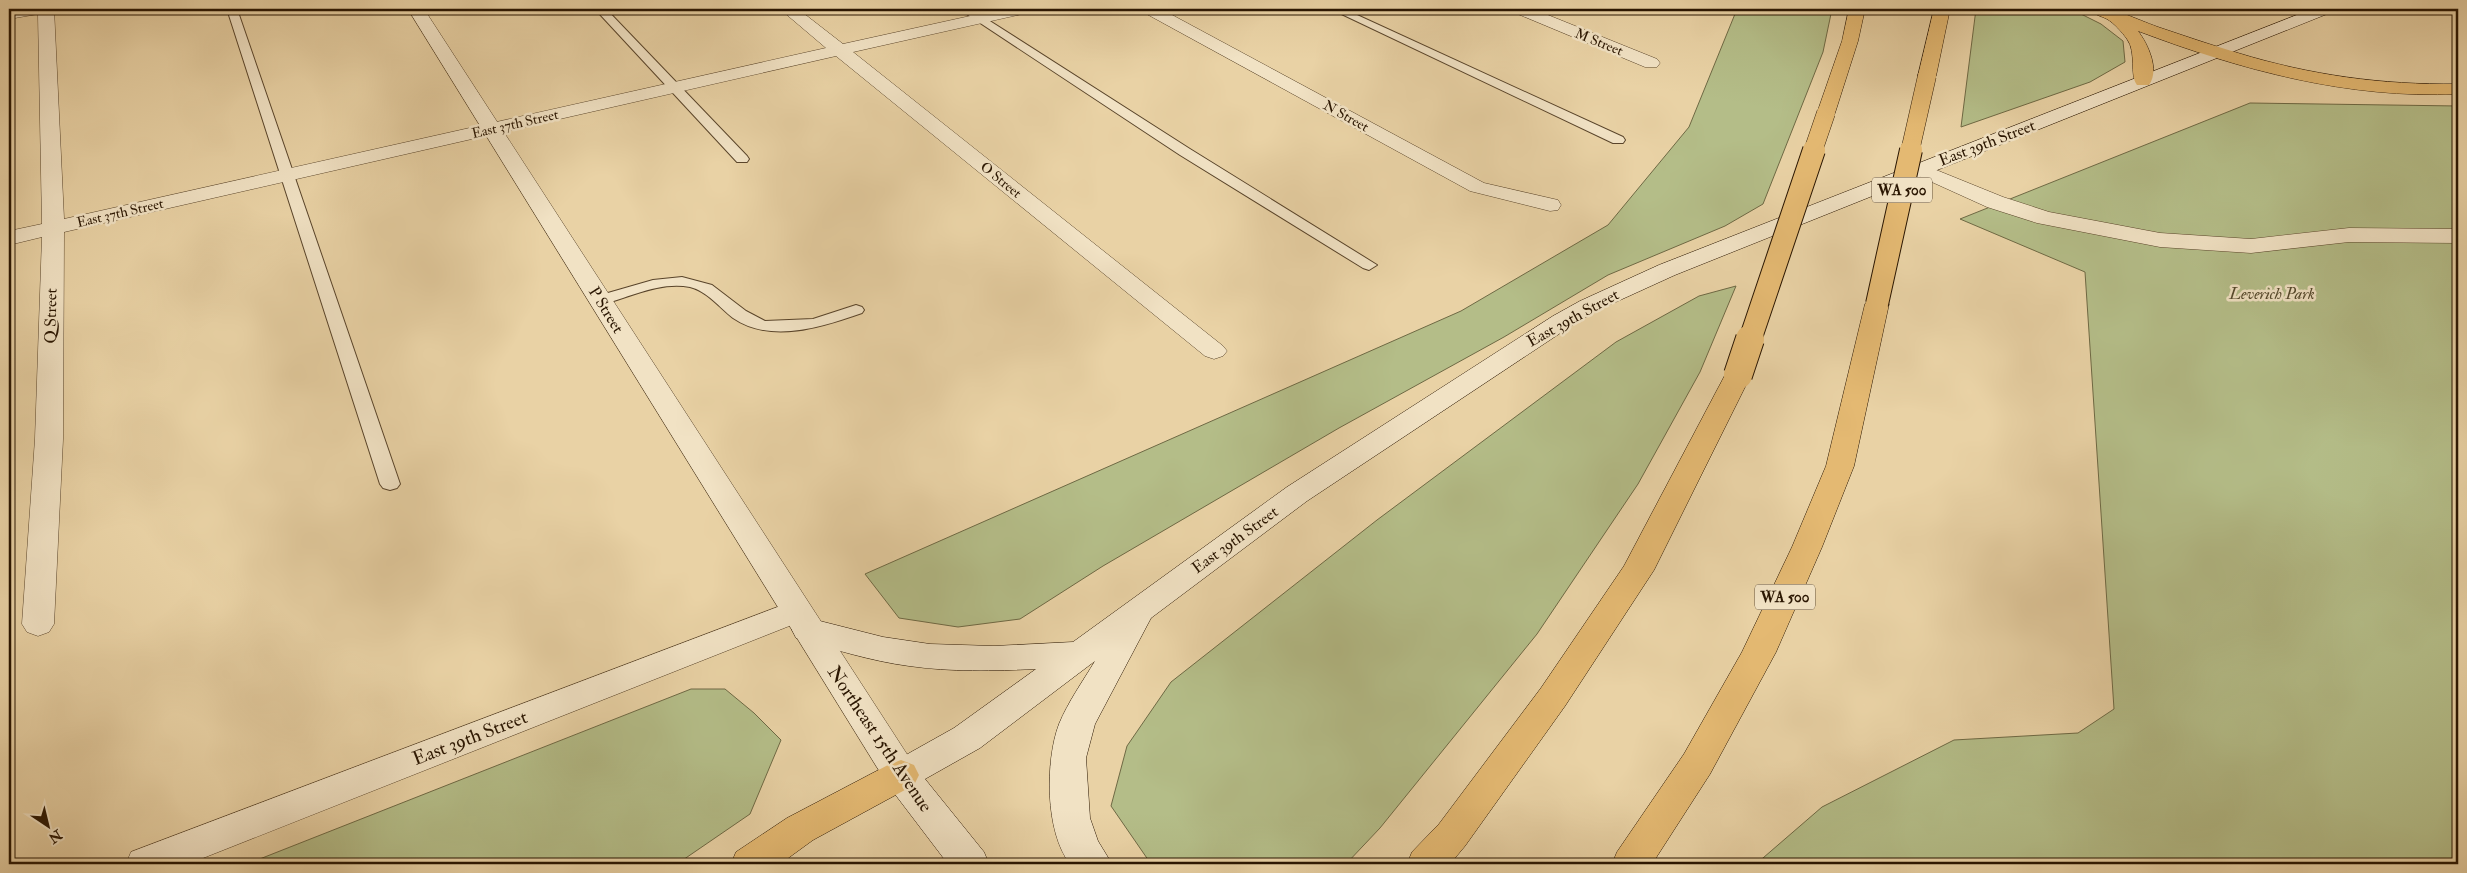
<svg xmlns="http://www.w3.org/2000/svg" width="2467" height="873" viewBox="0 0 2467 873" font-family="'IM FELL Double Pica',serif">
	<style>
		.green { fill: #b4bd88; stroke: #6e6944 }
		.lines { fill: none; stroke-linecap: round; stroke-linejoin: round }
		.service-casing { stroke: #59442a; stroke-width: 2 }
		.minor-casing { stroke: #59442a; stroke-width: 1 }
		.tertiary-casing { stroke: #59442a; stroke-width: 1 }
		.secondary-casing { stroke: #291501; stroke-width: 1 }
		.motorway-casing { stroke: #291501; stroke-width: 1 }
		.service { fill: #f1e2c4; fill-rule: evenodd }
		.minor { fill: #f1e2c4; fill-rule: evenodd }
		.tertiary { fill: #f1e2c4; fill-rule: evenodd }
		.secondary { fill: #f1e2c4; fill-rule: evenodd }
		.motorway { fill: #e4b972; fill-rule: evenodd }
		.motorway-bridge-far2-casing { stroke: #291501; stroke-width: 19; stroke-linecap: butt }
		.motorway-bridge-far1-casing { stroke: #291501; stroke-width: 24; stroke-linecap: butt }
		.motorway-bridge-casing { stroke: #291501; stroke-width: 30; stroke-linecap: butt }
		.motorway-bridge-far2 { stroke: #e4b972; stroke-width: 18 }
		.motorway-bridge-far1 { stroke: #e4b972; stroke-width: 22 }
		.motorway-bridge { stroke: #e4b972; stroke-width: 28 }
		.labels { text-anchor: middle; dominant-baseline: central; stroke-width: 5; stroke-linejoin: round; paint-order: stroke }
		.far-street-label { font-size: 14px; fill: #291501; stroke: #f1e2c4 }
		.shield { fill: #f1e2c4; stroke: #65523c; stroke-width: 1 }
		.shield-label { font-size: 15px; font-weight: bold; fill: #291501 }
		.street-label { font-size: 16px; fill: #291501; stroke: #f1e2c4 }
		.park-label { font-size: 16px; font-style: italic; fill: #53472a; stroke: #f1e2c4 }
		.near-street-label { font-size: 19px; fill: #291501; stroke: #f1e2c4 }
	</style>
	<rect width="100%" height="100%" fill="#e9d2a5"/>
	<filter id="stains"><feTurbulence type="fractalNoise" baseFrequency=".004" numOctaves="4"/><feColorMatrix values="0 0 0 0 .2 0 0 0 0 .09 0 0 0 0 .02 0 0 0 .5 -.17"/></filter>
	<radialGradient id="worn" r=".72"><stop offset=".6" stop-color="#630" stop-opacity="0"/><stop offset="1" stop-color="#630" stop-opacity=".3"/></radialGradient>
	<path class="green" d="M1737,9H1832L1823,52L1763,204L1725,226L1608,275L1504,337L1339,428L1103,566L1020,619L958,627L899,618L865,574L1461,311L1608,225L1689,127Z
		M1976,9H2071L2101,24L2123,41L2125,62L2090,82L1961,127Z
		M2250,103L2458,106V864H1756L1822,807L1954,740L2078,733L2114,709L2085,272L1960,219Z
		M1736,286L1700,372L1638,484L1537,634L1380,828L1346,864H1151L1111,806L1127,746L1171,682L1377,520L1616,342L1699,296Z
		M691,689H725L754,713L781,740L750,814L677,864H247Z"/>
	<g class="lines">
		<g class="service-casing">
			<path id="service" d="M227,9H237L400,484L397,488L390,490L383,488L380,484Z
				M595,9H606L747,156L749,159L747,162H737Z
				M959,9H971L1190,149L1377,265L1369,270L1363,268L1180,155Z
				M1331,9H1344L1623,137L1625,140L1623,143H1613Z
				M682,277L712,285L746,311L765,321L813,319L856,305L862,307L864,310L862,313C822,327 771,344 733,318C720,308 707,291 690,287C659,281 628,298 600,305L594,303L592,300L594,297L653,280Z"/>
		</g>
		<g class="minor-casing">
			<path id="minor" d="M9,9H54L64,219L826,48L780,9H798L843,44L1002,9H1030L1028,12L1022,14L853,52L1223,346L1227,351L1223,356L1214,359L1205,356L836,56L64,232L63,439L54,624L49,632L38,636L27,632L22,624L35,439L42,237L9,245V231L42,224L38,14L9,19Z
				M1141,9H1161L1484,183L1558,200L1561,205L1558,210L1550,211L1470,191L1143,12Z
				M1511,9H1533L1657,59L1660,63L1657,67H1645L1513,12Z
				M1919,163L2003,197L2049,212L2160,233L2251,239L2349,228L2458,229V243L2349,242L2251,253L2160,247L2037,223L1987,207L1912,173L1909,169L1912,165Z
				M796,600L807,603L812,611L807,619L188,864H126L131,852Z"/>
		</g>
		<g class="tertiary-casing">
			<path id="tertiary" d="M408,9H424L914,765L919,775L914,785L901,790L888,785Z"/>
		</g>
		<g class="secondary-casing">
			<path id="secondary" d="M2312,9H2334L2332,12L1675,275L1596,311L1571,326L1307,501L1151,618L1095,724L1086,758L1090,818L1098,841L1112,864H1070C1045,832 1045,761 1059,724C1068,702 1083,681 1095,661L980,748L925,779L984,852L989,864H948L888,785L883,775L888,765L954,728L1036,669C994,671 951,672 909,666C871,661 833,649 796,638L792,630L796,622L808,618L883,637L930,644L994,646L1073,642L1287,487L1553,316L1580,301L1659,265Z"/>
		</g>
		<g class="motorway-casing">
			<path id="motorway" d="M1849,9H1865L1858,41L1835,113L1833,117H1819L1817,113L1842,41Z
				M1934,9H1950L1936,76L1933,80H1921L1918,76Z
				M2090,9C2115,7 2135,19 2158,27C2185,36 2211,45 2238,53C2310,75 2382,85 2458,84V94C2348,99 2241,70 2138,31C2148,44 2160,70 2149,85H2137C2129,74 2137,53 2127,39C2122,32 2114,23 2107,19C2101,16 2094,15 2090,9Z
				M1877,297L1885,299L1889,304L1854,466L1822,547L1776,652L1710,774L1652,864H1612L1617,852L1684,754L1742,652L1792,547L1826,466L1865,304L1869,299Z
				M1738,367L1747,370L1751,375L1654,570L1565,706L1465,846L1450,864H1407L1412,852L1439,824L1541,688L1624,566L1725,375L1729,370Z
				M901,760L914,765L919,775L914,785L813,840L780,864H731L736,852L787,818L888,765Z"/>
		</g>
		<use href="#service" class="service"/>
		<use href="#minor" class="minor"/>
		<use href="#tertiary" class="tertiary"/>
		<use href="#secondary" class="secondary"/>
		<use href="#motorway" class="motorway"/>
		<g class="motorway-bridge-far2-casing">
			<path id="motorway-bridge-far2" d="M1813,151L1826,113
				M1910,151L1927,76"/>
		</g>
		<g class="motorway-bridge-far1-casing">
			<path id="motorway-bridge-far1" d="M1877,304L1911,150
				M1750,340L1814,150"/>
		</g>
		<g class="motorway-bridge-casing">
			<path id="motorway-bridge" d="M1738,375L1750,339"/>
		</g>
		<use href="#motorway-bridge-far2" class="motorway-bridge-far2"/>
		<use href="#motorway-bridge-far1" class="motorway-bridge-far1"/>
		<use href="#motorway-bridge" class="motorway-bridge"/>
	</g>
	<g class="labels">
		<g class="far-street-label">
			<text transform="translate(1599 42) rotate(22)">M Street</text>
			<text transform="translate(1346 116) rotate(29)">N Street</text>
			<text transform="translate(515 124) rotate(-13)">East 37th Street</text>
			<text transform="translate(1001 180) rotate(39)">O Street</text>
			<text transform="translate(120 213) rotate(-13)">East 37th Street</text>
		</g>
		<g class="shield">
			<rect x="1872" y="177.5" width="60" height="25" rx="4"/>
			<rect x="1755" y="584.5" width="60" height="25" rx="4"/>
		</g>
		<g class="shield-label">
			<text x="1902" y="190">WA 500</text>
			<text x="1785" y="597">WA 500</text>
		</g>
		<g class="street-label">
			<text transform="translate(1987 143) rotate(-21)">East 39th Street</text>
			<text transform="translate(606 310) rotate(58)">P Street</text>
			<text transform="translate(51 316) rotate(-89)">Q Street</text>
			<text transform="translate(1573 318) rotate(-29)">East 39th Street</text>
			<text transform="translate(1235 540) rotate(-36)">East 39th Street</text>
		</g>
		<g class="park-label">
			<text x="2272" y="294">Leverich Park</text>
		</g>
		<g class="near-street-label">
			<text transform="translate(470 738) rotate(-21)">East 39th Street</text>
			<text transform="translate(880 739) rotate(56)">Northeast 15th Avenue</text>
		</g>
	</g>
	<rect width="2467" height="873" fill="none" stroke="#e9d2a5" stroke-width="30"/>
	<rect x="10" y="10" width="2447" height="853" fill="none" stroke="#291501" stroke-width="2.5"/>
	<rect x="15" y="15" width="2437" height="843" fill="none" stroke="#291501"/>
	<g transform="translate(48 826) rotate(145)" stroke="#f1e2c4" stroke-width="4" paint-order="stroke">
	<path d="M0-4L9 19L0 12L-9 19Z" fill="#291501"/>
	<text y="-8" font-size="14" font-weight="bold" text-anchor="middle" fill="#291501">N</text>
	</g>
	<rect width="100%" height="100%" filter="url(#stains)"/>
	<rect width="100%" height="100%" fill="url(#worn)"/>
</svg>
